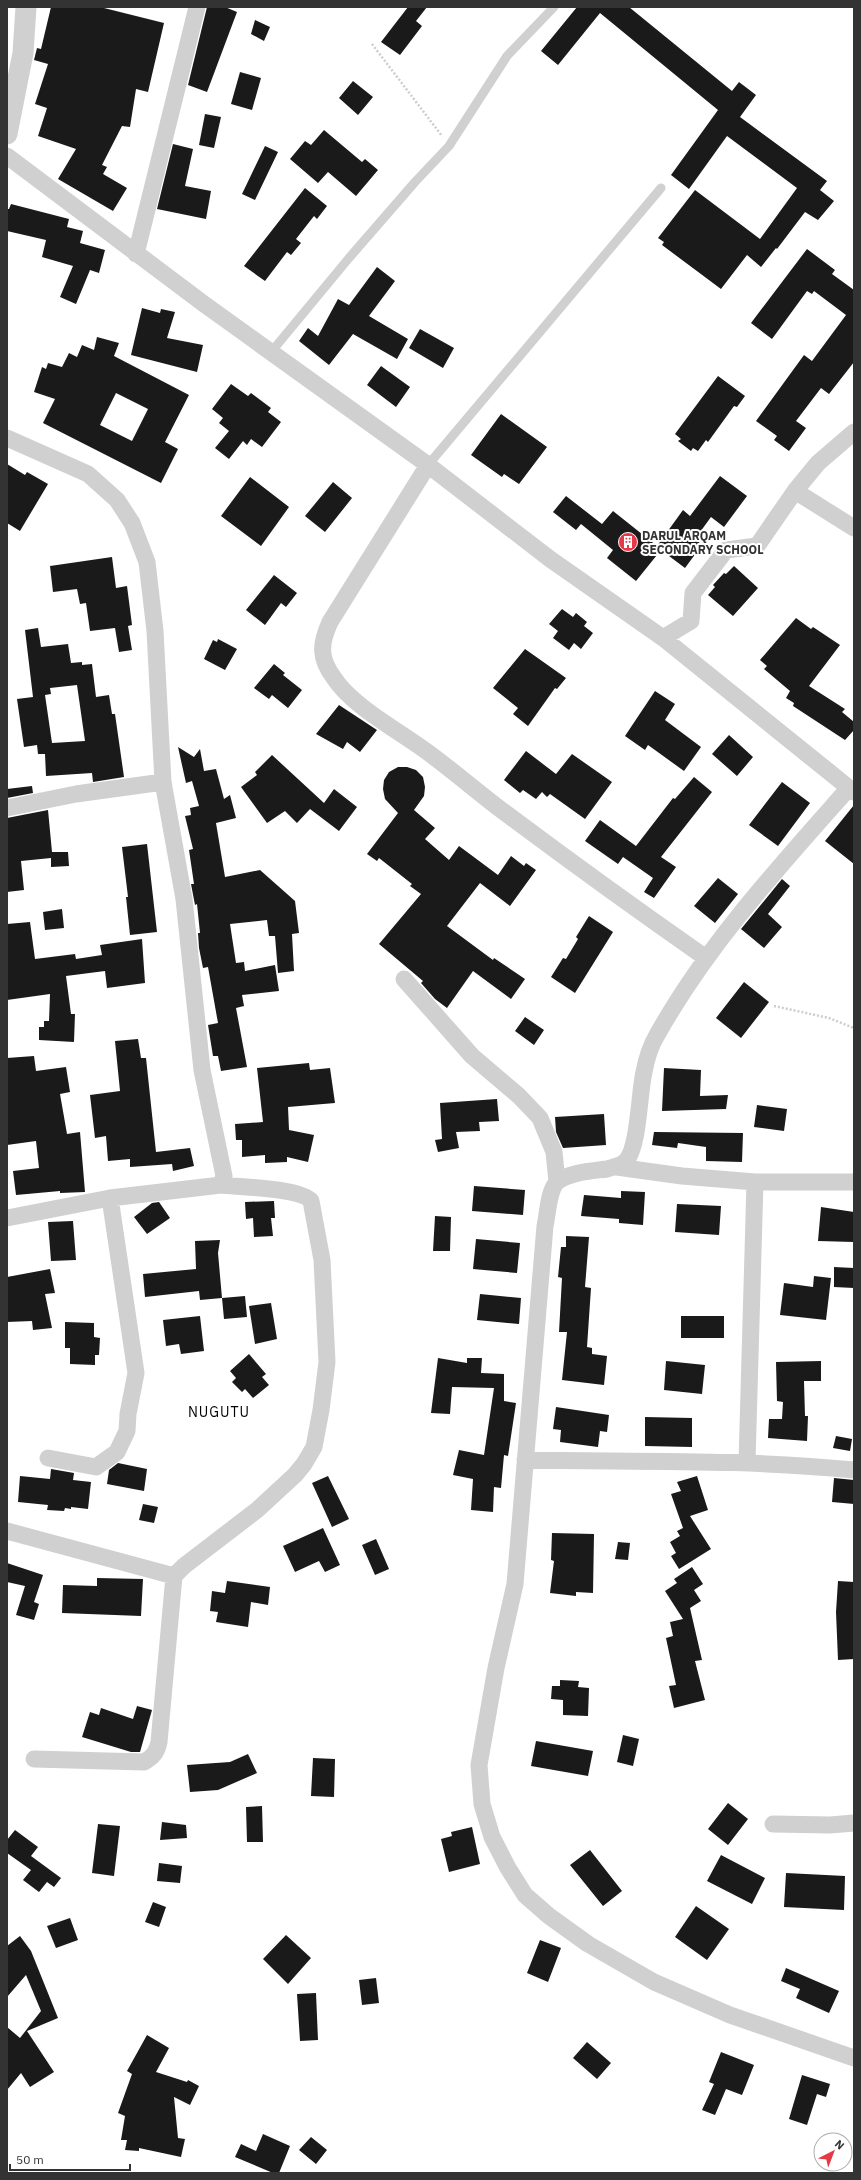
<svg xmlns="http://www.w3.org/2000/svg" width="861" height="2180" viewBox="0 0 861 2180" font-family="'IBM Plex Sans',sans-serif">
	<style>
		.building { fill: #1a1a1a; fill-rule: evenodd }
		.lines { fill: none; stroke-linecap: round; stroke-linejoin: round }
		.path { stroke: #cdcdcd; stroke-width: 2.5; stroke-dasharray: 2 2; stroke-linecap: butt }
		.service { stroke: #d0d0d0; stroke-width: 9 }
		.minor { stroke: #d0d0d0; stroke-width: 17 }
		.tertiary { stroke: #d0d0d0; stroke-width: 21 }
		.labels { text-anchor: middle; dominant-baseline: central; stroke-width: 4; stroke-linejoin: round; paint-order: stroke }
		.poi-label { font-size: 12px; font-weight: bold; fill: #333; stroke: #fff; text-anchor: start }
		.quarter-label { font-size: 14px; letter-spacing: 1px; fill: #000; stroke: #fff }
	</style>
	<rect width="100%" height="100%" fill="#fff"/>
	<path class="building" d="M51,7H100L164,23L148,92L136,89L130,127L122,126L102,165L107,167L103,174L127,188L113,211L58,179L76,149L38,136L47,108L35,104L48,64L34,60L37,48L41,49Z
		M207,7H225L237,12L207,92L188,85Z
		M408,7H427L416,21L422,26L400,55L381,42Z
		M577,7H629L732,91L739,82L756,95L740,117L827,181L820,190L834,201L818,220L805,212L777,249L776,248L761,267L747,255L721,289L662,245L664,242L658,238L695,190L760,239L797,188L727,136L689,189L671,175L718,110L600,13L558,65L541,51Z
		M255,20L270,27L264,41L251,34Z
		M240,72L261,78L252,110L231,104Z
		M353,81L373,97L358,115L339,98Z
		M205,114L221,117L214,148L199,145Z
		M324,130L362,162L365,159L378,170L356,196L328,172L318,183L290,159L305,141L311,145Z
		M173,144L193,149L185,186L211,191L206,219L157,209Z
		M265,146L278,152L255,200L242,194Z
		M305,188L327,206L317,219L314,216L296,239L301,243L291,255L287,252L265,281L244,266Z
		M11,204L69,219L67,227L83,231L80,243L105,250L99,273L90,270L76,304L60,297L73,266L42,257L46,240L7,231V209H9Z
		M807,249L835,270L832,274L854,290V362L829,394L821,388L796,421L806,428L789,451L774,440L777,436L756,421L804,355L812,361L846,315L814,291L812,294L807,291L772,339L751,323Z
		M377,267L395,281L369,316L408,339L397,359L353,334L329,365L299,341L308,328L318,336L338,299L349,305Z
		M142,308L160,313L161,309L175,312L167,338L203,345L197,372L131,355Z
		M420,329L454,348L443,368L409,348Z
		M97,337L119,343L114,356L189,395L165,442L178,449L161,483L43,423L55,399L34,392L42,367L46,369L48,363L62,367L69,353L77,357L82,345L94,350ZM116,393L148,409L132,441L100,425Z
		M381,366L410,387L396,407L367,385Z
		M718,376L745,396L737,407L734,406L708,442L706,440L698,451L693,448L691,451L678,441L681,439L675,434Z
		M231,384L248,396L251,393L271,408L268,412L281,422L262,447L251,439L247,445L243,441L229,459L215,448L229,431L219,423L223,418L212,409Z
		M501,414L547,447L519,484L504,474L502,477L471,455Z
		M7,464L25,475L27,472L48,484L20,531L7,523Z
		M720,476L747,496L724,527L711,517L695,539L702,545L685,568L661,550L636,581L607,558L613,550L581,524L576,530L553,512L566,496L602,524L613,511L657,546L683,510L690,516Z
		M250,477L289,507L261,546L221,516Z
		M333,482L352,498L325,532L305,516Z
		M112,557L116,588L127,586L132,625L128,626L132,650L119,652L115,628L90,631L86,603L80,604L77,589L53,592L50,566Z
		M734,566L758,588L733,616L708,595L715,587L713,585L724,573L726,574Z
		M274,575L297,593L286,607L281,603L265,625L246,610Z
		M562,609L573,617L576,613L587,622L584,626L593,633L581,649L574,643L569,650L553,638L558,631L549,624Z
		M796,618L811,629L813,627L840,645L809,686L845,709L842,712L854,722V730L845,740L793,706L794,703L786,698L790,691L764,669L767,666L760,660Z
		M38,628L41,647L68,644L71,663L82,662V665L92,664L96,697L109,695L112,714H115L124,777L93,782L92,773L46,776L45,754H38L37,745L24,747L17,699L33,697L25,630ZM77,685L85,741L52,743L45,695L51,694L50,688Z
		M218,639L237,649L225,670L204,659L213,640L217,642Z
		M525,649L566,678L557,689L555,688L528,726L513,714L518,708L493,688Z
		M274,664L285,673L283,675L302,690L288,708L272,695L269,699L254,688Z
		M655,691L675,704L665,720L701,747L684,771L648,745L645,750L625,736Z
		M339,705L377,730L360,752L347,742L343,749L316,734Z
		M729,735L753,757L737,776L712,754Z
		M178,747L194,757L200,749L204,771L216,769L224,799L230,795L236,818L216,823L225,877L260,870L295,901L299,933L292,934L294,971L278,973L275,936H269L267,920L230,924L236,963L244,962L245,971L275,965L279,991L242,995L244,1006L236,1008L247,1067L221,1071L218,1056H213L208,1025L218,1023L208,967L203,968L199,948L198,933H200L197,904L195,905L191,884H194L189,850L193,849L185,816L191,815L190,808L199,806L192,781L186,783Z
		M526,751L556,774L572,754L612,782L585,819L550,794L547,797L542,792L536,799L523,790L520,793L504,780Z
		M272,755L324,803L334,789L357,807L339,831L310,809L297,823L285,811L267,823L241,787L257,775L255,772Z
		M398,767H407L416,770L423,777L425,787L424,796L414,810L435,828L425,839L449,860L459,846L498,875L511,856L524,866L526,863L536,870L510,906L480,883L447,926L493,960L494,958L525,979L511,999L473,971L447,1008L435,999L421,983L423,981L379,944L421,894L410,886L412,884L379,858L377,861L367,854L398,813L385,799L383,789L384,780L389,772Z
		M694,777L712,792L661,857L676,867L654,898L644,892L653,878L623,857L618,864L585,841L600,820L636,846L673,798L675,799Z
		M782,782L810,803L778,846L749,825Z
		M32,786L33,793L7,798V789Z
		M854,805V864L825,841Z
		M48,810L52,852H68L69,866L51,867V858L21,861L24,890L7,892V818Z
		M147,844L157,932L130,935L126,897H128L122,847Z
		M718,878L738,894L715,923L694,906Z
		M782,879L790,886L768,914L782,927L764,948L741,929Z
		M62,909L64,928L45,930L43,912Z
		M589,916L613,932L575,993L551,977L563,958L566,959L578,939L576,937Z
		M30,922L35,959L75,954L76,959L102,955L100,945L142,939L145,983L107,988L105,971L66,976L71,1014H75L74,1042L39,1040V1027H44V1021H49L50,994L7,1000V924Z
		M744,982L769,1002L741,1038L716,1018Z
		M525,1017L544,1030L534,1045L515,1031Z
		M138,1039L141,1058H146L156,1152L190,1148L194,1166L173,1171L172,1164L130,1167V1159L108,1161L106,1136L95,1138L90,1095L120,1091L115,1041Z
		M34,1056L36,1071L66,1067L70,1092L60,1094L67,1134L80,1132L85,1192L60,1193V1191L16,1195L13,1171L39,1168L36,1141L7,1145V1058Z
		M309,1063L310,1070L330,1068L335,1103L288,1107L289,1130L314,1135L308,1162L287,1157V1162L265,1163V1155L242,1157V1140H236L235,1124L263,1122L257,1068Z
		M664,1068L701,1070L700,1096L728,1095L726,1109L662,1111Z
		M497,1099L499,1121L479,1122L480,1131L456,1132L459,1148L438,1152L435,1140L442,1139L440,1103Z
		M757,1105L787,1109L784,1131L754,1127Z
		M604,1114L606,1145L563,1148L556,1132L555,1117Z
		M654,1132L743,1133L742,1162L706,1161V1147L678,1143L677,1148L652,1145Z
		M474,1186L525,1190L523,1215L472,1211Z
		M621,1191L645,1192L643,1225L619,1223V1219L581,1216L584,1195L621,1198Z
		M274,1201L275,1218H271L273,1236L254,1237L253,1218L246,1219L245,1202Z
		M159,1202L170,1218L147,1234L134,1217L152,1203Z
		M677,1204L721,1206L719,1235L675,1232Z
		M821,1207L854,1212V1242L818,1241Z
		M435,1216L451,1217L450,1251H433Z
		M73,1221L76,1260L51,1261L48,1222Z
		M566,1236L589,1237L585,1287L591,1288L587,1347L592,1348V1354L607,1356L604,1385L562,1380L567,1332H559L562,1278L558,1277L561,1247H566Z
		M476,1239L520,1243L517,1273L473,1269Z
		M220,1240L218,1253L222,1298L200,1300L199,1291L145,1297L143,1274L196,1269L195,1241Z
		M834,1267L854,1268V1288L834,1287Z
		M50,1269L55,1293L45,1294L52,1328L33,1330L32,1321L7,1322V1277Z
		M814,1276L831,1278L826,1320L780,1315L784,1283L813,1287Z
		M480,1294L521,1298L519,1324L477,1320Z
		M245,1296L247,1317L224,1319L222,1298Z
		M271,1303L277,1339L255,1344L249,1306Z
		M200,1316L204,1351L181,1354L179,1344L166,1346L163,1320Z
		M681,1316H724V1338H681Z
		M65,1322L94,1323V1337L100,1338L99,1355H95V1365L70,1364V1348H65Z
		M249,1354L266,1374L262,1377L269,1385L253,1398L245,1389L242,1392L232,1382L236,1378L230,1371Z
		M438,1358L467,1363V1358H482L481,1373L504,1374V1401L516,1403L508,1456L504,1455L501,1488L494,1487L493,1512L471,1510L473,1479L453,1475L459,1450L484,1455L494,1388L452,1387L450,1414L431,1413Z
		M666,1361L705,1365L702,1394L664,1390Z
		M821,1361V1381H804L805,1416H808L807,1441L768,1438L769,1419H782L783,1402L777,1401L776,1362Z
		M556,1407L609,1415L607,1432L600,1431L598,1447L560,1442L561,1430L553,1429Z
		M645,1417L692,1418V1447L645,1446Z
		M836,1436L852,1439L850,1451L833,1448Z
		M118,1463L147,1469L144,1491L107,1484L109,1470Z
		M51,1469L74,1473L73,1480L91,1482L88,1509L71,1507V1509L65,1508L64,1511L47,1510L48,1505L18,1502L20,1476L50,1479Z
		M328,1476L349,1519L332,1527L312,1483Z
		M697,1476L708,1510L690,1516L711,1549L679,1569L671,1556L676,1553L670,1542L680,1536L677,1531L683,1528L671,1494L681,1491L677,1482Z
		M834,1478L854,1480V1504L832,1502Z
		M143,1504L158,1507L154,1523L139,1520Z
		M323,1528L340,1565L325,1572L319,1561L295,1572L283,1546Z
		M552,1533L594,1534L593,1593L576,1592V1596L550,1593L554,1561L551,1560Z
		M376,1539L389,1569L375,1575L362,1545Z
		M618,1542L630,1543L628,1560L615,1559Z
		M7,1563L43,1575L34,1602L39,1604L34,1620L16,1615L25,1586L7,1582Z
		M692,1567L703,1584L694,1590L701,1601L690,1608L702,1660L695,1661L705,1700L674,1708L669,1686L676,1685L666,1638L673,1636L670,1622L683,1619L665,1591L677,1583L674,1579Z
		M97,1578L143,1579L141,1616L62,1613L63,1585L97,1586Z
		M227,1581L270,1587L268,1605L251,1602L248,1627L216,1622L218,1612L210,1611L212,1591L225,1593Z
		M838,1581L854,1582V1659L838,1660L836,1612Z
		M560,1680L579,1681L578,1687L589,1688L588,1716L563,1715V1700L551,1699L552,1686H560Z
		M137,1706L152,1710L140,1752H131L82,1737L90,1712L99,1715L101,1708L133,1719Z
		M623,1735L639,1739L633,1766L617,1762Z
		M536,1741L593,1751L588,1776L531,1766Z
		M248,1754L257,1773L218,1790L190,1792L187,1765L230,1762Z
		M313,1758L335,1759L334,1797L311,1796Z
		M728,1803L748,1819L728,1845L708,1829Z
		M262,1806L263,1842H247L246,1807Z
		M162,1822L186,1825L187,1838L160,1840Z
		M98,1824L120,1826L114,1876L92,1873Z
		M472,1827L480,1864L449,1872L441,1839L452,1836L451,1832Z
		M15,1830L38,1847L31,1856L61,1878L54,1887L47,1882L39,1892L23,1880L31,1870L7,1853V1840Z
		M590,1850L622,1891L603,1906L570,1865Z
		M721,1855L765,1878L752,1904L707,1881Z
		M159,1863L182,1866L180,1883L157,1881Z
		M786,1873L845,1876L844,1910L784,1907Z
		M153,1902L166,1907L159,1927L145,1922Z
		M696,1906L729,1929L707,1960L675,1937Z
		M70,1918L78,1940L56,1948L47,1926Z
		M286,1935L311,1958L288,1984L263,1959Z
		M20,1936L31,1951L58,2018L27,2031L54,2072L30,2087L21,2073L7,2090V2027L20,2038L41,2011L26,1975L7,1997V1946Z
		M540,1940L561,1948L548,1982L527,1973Z
		M786,1968L839,1991L829,2013L796,1998L800,1989L781,1981Z
		M376,1978L379,2003L362,2005L359,1980Z
		M316,1993L318,2040L300,2041L297,1994Z
		M147,2035L169,2048L156,2072L187,2082L188,2080L199,2086L190,2105L174,2097L178,2138L185,2139L181,2157L139,2148V2151L125,2150L127,2140H121L125,2116L118,2113L132,2074L127,2071Z
		M587,2042L611,2063L597,2079L573,2058Z
		M721,2052L754,2065L742,2095L726,2089L715,2115L702,2110L714,2084L709,2082Z
		M802,2075L830,2084L826,2097L817,2094L807,2125L789,2119Z
		M263,2134L290,2146L279,2173H273L235,2157L241,2144L256,2151Z
		M311,2137L327,2150L316,2164L299,2150Z"/>
	<g class="lines">
		<path class="path" d="M372,44L442,136
			M774,1006L829,1018L854,1028"/>
		<path class="service" d="M272,351L349,258L415,182L449,146L507,56L554,7
			M428,465L661,188"/>
		<path class="minor" d="M7,156L204,304L428,465L550,559L663,638L854,792
			M136,254L197,7
			M7,438L88,474L117,500L132,523L147,562L155,631L163,782L184,899L202,1070L224,1176L221,1185L110,1198L7,1218
			M428,465L330,622C320,644 319,658 334,678C352,706 399,731 426,751C451,769 475,790 500,809C568,860 637,910 706,958
			M795,491L854,528
			M663,638L691,621L693,593L726,550L757,546L795,491L818,463L854,432
			M848,789C779,867 708,944 657,1035C651,1045 646,1061 644,1072C639,1093 639,1146 626,1161C621,1166 613,1167 607,1169C592,1171 569,1172 557,1182C548,1191 548,1214 545,1226L515,1584L496,1668L479,1765L482,1804L492,1837L508,1868L525,1895L549,1916L588,1944L654,1982L730,2015L854,2058
			M7,808L76,794L163,782
			M404,979L472,1056L519,1096L540,1118L554,1152L557,1182
			M617,1167L682,1176L755,1182H854
			M48,1458L96,1467L117,1452L127,1431L128,1414L136,1373L110,1198
			M525,1460C635,1462 745,1459 854,1470
			M747,1462L755,1182
			M7,1531L174,1576
			M34,1759L144,1762C153,1757 157,1752 159,1742L174,1576L184,1566L257,1510L295,1475L304,1464L314,1447L321,1410L327,1362L322,1260L311,1201C301,1188 239,1187 221,1185
			M773,1824L830,1825L854,1823"/>
		<path class="tertiary" d="M7,134L23,53L26,7"/>
	</g>
	<defs>
		<g id="building-disc" transform="scale(1)"><circle r="9.5" fill="#e63946" stroke="#fff"/><path d="M-4-6H4V6H1V3H-1V6H-4ZM-2.5-4.3h1.7v1.8h-1.7ZM.8-4.3h1.7v1.8H.8ZM-2.5-1h1.7V.8h-1.7ZM.8-1h1.7V.8H.8Z" fill="#fff"/></g>
	</defs>
	<g fill-rule="evenodd">
		<use href="#building-disc" x="628" y="542"/>
	</g>
	<g class="labels">
		<g class="poi-label">
			<text x="642" y="535">DARUL ARQAM<tspan x="642" dy="14">SECONDARY SCHOOL</tspan></text>
		</g>
		<g class="quarter-label">
			<text x="219" y="1412">NUGUTU</text>
		</g>
	</g>
	<rect width="861" height="2180" fill="none" stroke="#333333" stroke-width="16"/>
	<g transform="translate(833 2152) rotate(42)"><circle r="19" fill="#ffffff" stroke="#adadad"/>
	<path d="M0-3L7 15L0 10L-7 15Z" fill="#e63946"/>
	<text y="-6" font-size="11" font-weight="bold" text-anchor="middle" fill="#333333">N</text>
	</g>
	<path d="M10 2164v6h120v-6" fill="none" stroke="#333333" stroke-width="2"/>
	<text x="16" y="2164" font-size="12" fill="#333333" stroke="#ffffff" stroke-width="3" paint-order="stroke">50 m</text>
</svg>
